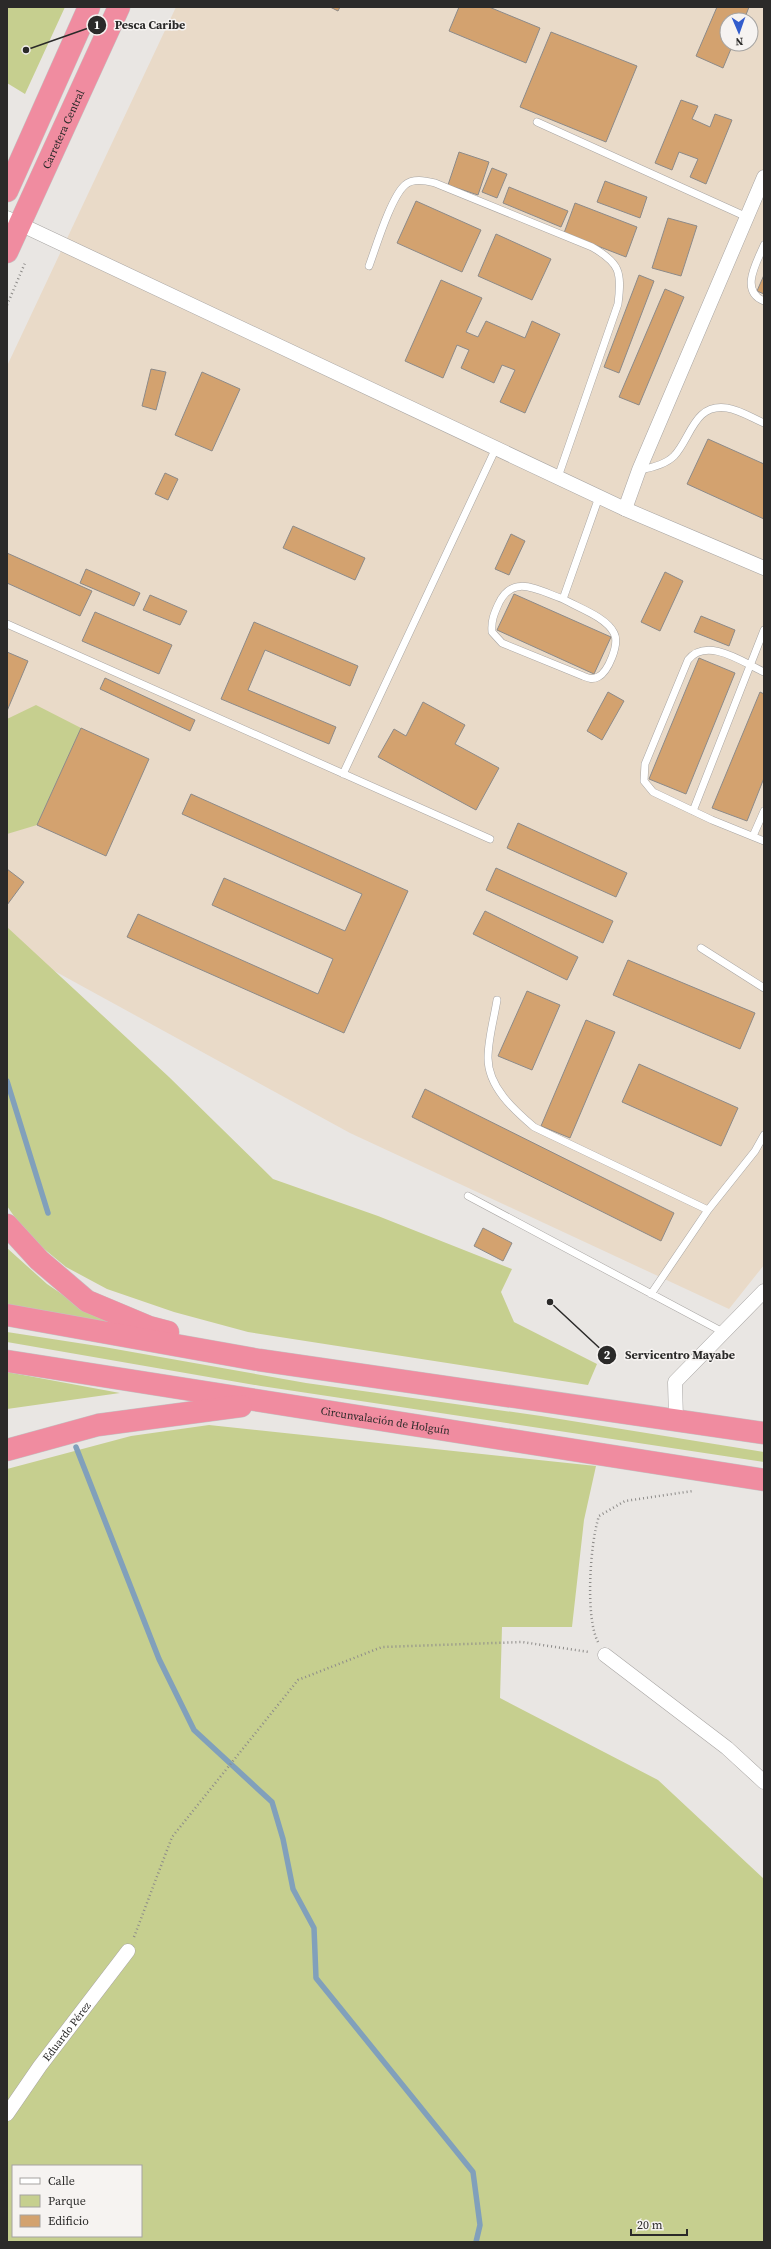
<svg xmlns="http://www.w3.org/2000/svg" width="771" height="2249" viewBox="0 0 771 2249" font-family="'Source Serif 4',serif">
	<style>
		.industrial { fill: #e9dac8; fill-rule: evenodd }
		.green { fill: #c6cf8f; fill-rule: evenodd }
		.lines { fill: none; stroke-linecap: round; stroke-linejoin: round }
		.stream { stroke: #81a0bb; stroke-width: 5.5 }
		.building { fill: #d3a26f; stroke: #8d8a88 }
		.lane-casing { stroke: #a8a5a3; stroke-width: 8 }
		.street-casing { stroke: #a8a5a3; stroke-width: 15 }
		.highway-casing { stroke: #c4c3c3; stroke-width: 23 }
		.path { stroke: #8d8b89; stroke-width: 2.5; stroke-dasharray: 1 3; stroke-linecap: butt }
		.lane { stroke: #fff; stroke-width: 7 }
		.street { stroke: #fff; stroke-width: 14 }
		.highway { stroke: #f08ca0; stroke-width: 22 }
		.labels { text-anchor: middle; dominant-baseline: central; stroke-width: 3; stroke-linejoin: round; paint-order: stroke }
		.street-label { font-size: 11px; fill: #2b2a29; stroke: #f6f3f1 }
		.leader { fill: none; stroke: #2b2a29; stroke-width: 1.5 }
		.callout-dot { fill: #2b2a29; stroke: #f6f3f1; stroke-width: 1.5 }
		.mark-label { font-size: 12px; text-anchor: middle; font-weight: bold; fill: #fff }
		.callout-label { font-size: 12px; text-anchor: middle; font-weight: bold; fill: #2b2a29; stroke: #f6f3f1; stroke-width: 3; stroke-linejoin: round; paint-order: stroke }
	</style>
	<rect width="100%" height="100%" fill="#e9e6e3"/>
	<path class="industrial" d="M176,7H764V1265L729,1309L350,1133L7,945V366ZM727,20H751V44H727Z"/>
	<path class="green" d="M7,7H65L25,94L7,83Z
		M36,705L81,728L37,825L7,834V719Z
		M7,927L169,1077L273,1179L378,1216L512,1269L501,1292L514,1322L597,1364L588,1385L248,1332L174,1312L107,1289L66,1267L37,1243L18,1222L7,1206Z
		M7,1248L47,1284L72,1301L113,1325L7,1307Z
		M7,1332L104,1347L306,1383L541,1416L764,1452V1462L261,1386L7,1342Z
		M7,1372L120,1393L7,1409Z
		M209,1425L596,1466L584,1520L572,1627H502L500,1698L658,1780L764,1879V2242H7V1469L131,1436ZM13,2166H141V2236H13Z"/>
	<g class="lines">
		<path class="stream" d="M7,1081L48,1213
			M76,1447L159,1659L194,1730L272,1802L283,1839L293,1889L314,1928L316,1978L473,2172L480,2225L476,2242"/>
	</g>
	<path class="building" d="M330,7H340L338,11Z
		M459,7H489L540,28L526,63L449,31Z
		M717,7H749L744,20H727V44H733L723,68L696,56Z
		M551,32L637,66L606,142L520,107Z
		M681,100L698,106L692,119L710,127L715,114L732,120L706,184L690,177L698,159L679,152L672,170L655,163Z
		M459,152L489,162L478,195L448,185Z
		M492,168L507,174L497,198L482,192Z
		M605,181L647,197L640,218L597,202Z
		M509,187L568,211L561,227L503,203Z
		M416,201L481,230L462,272L397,243Z
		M575,203L637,227L626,257L564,233Z
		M668,218L697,226L681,276L652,268Z
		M496,234L551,259L532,300L478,276Z
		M639,275L654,281L619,373L604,367Z
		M764,275V294L757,291Z
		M441,280L482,298L466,332L478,337L486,321L525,338L532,321L560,334L525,413L500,402L515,370L502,365L494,383L461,368L469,350L457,345L443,378L405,361Z
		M665,289L684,297L639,405L619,397Z
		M151,369L166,372L156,410L142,406Z
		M202,372L240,389L212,451L175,435Z
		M708,439L764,464V519L687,484Z
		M165,473L178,479L168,500L155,494Z
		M293,526L365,558L355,580L283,548Z
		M511,534L525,541L509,575L495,569Z
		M7,553L92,591L80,616L7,583Z
		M86,569L140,593L134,606L80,583Z
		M665,572L683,581L660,631L641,622Z
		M514,594L611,637L594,674L497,630Z
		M150,595L187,611L180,625L143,610Z
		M95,612L172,645L159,674L82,641Z
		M701,616L735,630L729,646L694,632Z
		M254,622L358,666L350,686L265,650L248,690L336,727L329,744L221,699Z
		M7,652L28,661L7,711Z
		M699,658L735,673L686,794L649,779Z
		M105,678L195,720L190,731L100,689Z
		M608,692L624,701L602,740L587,731Z
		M760,692L764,694V778L747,821L712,808Z
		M423,702L465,725L455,744L499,768L476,810L378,757L394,729L406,736Z
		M81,728L149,759L106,856L37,825Z
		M191,794L408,891L344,1033L127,937L138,914L318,994L333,959L212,905L224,878L345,931L362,894L182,814Z
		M518,823L627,873L616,897L507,848Z
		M496,868L613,921L603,943L486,890Z
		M7,869L24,882L7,905Z
		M485,911L578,957L567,980L473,934Z
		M628,960L755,1013L740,1049L613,995Z
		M527,991L560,1005L532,1070L498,1056Z
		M586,1020L615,1032L570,1138L541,1126Z
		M639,1064L738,1108L721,1146L622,1102Z
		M425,1089L674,1213L661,1241L412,1117Z
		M483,1228L512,1243L503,1261L474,1246Z"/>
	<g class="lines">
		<g class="lane-casing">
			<path id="lane" d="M537,122L747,217
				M764,245C757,262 739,291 764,301
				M369,266C376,247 391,197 405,185C413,178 426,181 435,183L592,247C620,263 622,272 618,304L558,477
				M639,470C651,468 665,465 674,456C691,438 694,403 727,408C740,410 752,418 764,423
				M563,599C537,590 512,573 498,605C494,614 491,621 492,632L502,643L583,676C588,678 592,680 598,677C608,672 620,644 614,633C606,617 579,608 563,599L599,497
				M7,624L490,839
				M764,672C744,663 707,636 688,660L645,764L644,781L653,792L712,820L764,841
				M343,774L496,448
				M693,811L764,630
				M753,836L764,811
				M701,948L764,988
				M497,1000C494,1019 488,1039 488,1058C488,1087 514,1110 534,1127L708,1210
				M468,1196L723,1332
				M651,1294L708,1210L755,1151L764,1135"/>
		</g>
		<g class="street-casing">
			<g id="street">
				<path d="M7,218L625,509L764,568"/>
				<path d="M625,509L639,470L764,177"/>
				<path d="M676,1419L675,1382L764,1291"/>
				<path d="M605,1655L727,1748L764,1782"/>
				<path id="s1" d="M7,2114L40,2066L128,1951"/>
			</g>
		</g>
		<g class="highway-casing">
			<g id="highway">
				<path d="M7,191L89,7"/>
				<path id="s2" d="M7,252L119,7"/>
				<path d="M7,1225L39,1260L87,1301L149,1327L168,1332"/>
				<path d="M7,1315L259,1360L764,1433"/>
				<path id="s3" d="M7,1361L764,1480"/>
				<path d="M7,1450L98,1425L241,1406"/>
			</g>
		</g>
		<path class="path" d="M7,305L25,263
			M598,1642C585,1618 590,1543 599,1516L625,1501L693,1491
			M134,1937L172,1837L298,1680L382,1647L522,1642L589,1652"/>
		<use href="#lane" class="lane"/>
		<use href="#street" class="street"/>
		<use href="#highway" class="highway"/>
	</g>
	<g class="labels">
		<g class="street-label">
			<text stroke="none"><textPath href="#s2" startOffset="135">Carretera Central</textPath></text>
			<text stroke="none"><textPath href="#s3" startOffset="383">Circunvalación de Holguín</textPath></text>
			<text stroke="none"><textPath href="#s1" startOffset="102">Eduardo Pérez</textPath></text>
		</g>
	</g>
	<path class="leader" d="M26 50L97 25M550 1302L607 1355"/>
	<g class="callout-dot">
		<circle cx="26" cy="50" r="4"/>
		<circle cx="550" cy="1302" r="4"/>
		<circle cx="97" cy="25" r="10"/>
		<circle cx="607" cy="1355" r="10"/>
	</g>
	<g class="mark-label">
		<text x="97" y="29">1</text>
		<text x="607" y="1359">2</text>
	</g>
	<g class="callout-label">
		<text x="150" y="29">Pesca Caribe</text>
		<text x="680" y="1359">Servicentro Mayabe</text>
	</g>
	<rect width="771" height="2249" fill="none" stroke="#2b2a29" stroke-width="16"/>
	<rect x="12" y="2165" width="130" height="72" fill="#f6f3f1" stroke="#a5a3a1"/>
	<rect x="20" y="2178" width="20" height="6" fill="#ffffff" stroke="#a5a3a1"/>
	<text x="48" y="2185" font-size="12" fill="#2b2a29">Calle</text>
	<rect x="20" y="2195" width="20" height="12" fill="#c6cf8f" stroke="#a5a3a1"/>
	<text x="48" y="2205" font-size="12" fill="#2b2a29">Parque</text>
	<rect x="20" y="2215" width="20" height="12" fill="#d3a26f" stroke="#a5a3a1"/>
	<text x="48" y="2225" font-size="12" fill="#2b2a29">Edificio</text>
	<g transform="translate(739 32) rotate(178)"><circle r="19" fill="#f6f3f1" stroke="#a5a3a1"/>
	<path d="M0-3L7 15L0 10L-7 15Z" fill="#325ccc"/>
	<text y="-6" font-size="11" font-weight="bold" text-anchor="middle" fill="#2b2a29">N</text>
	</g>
	<path d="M631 2229v6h56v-6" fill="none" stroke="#2b2a29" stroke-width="2"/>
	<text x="637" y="2229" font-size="12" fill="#2b2a29" stroke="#f6f3f1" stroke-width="3" paint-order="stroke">20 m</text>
</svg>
